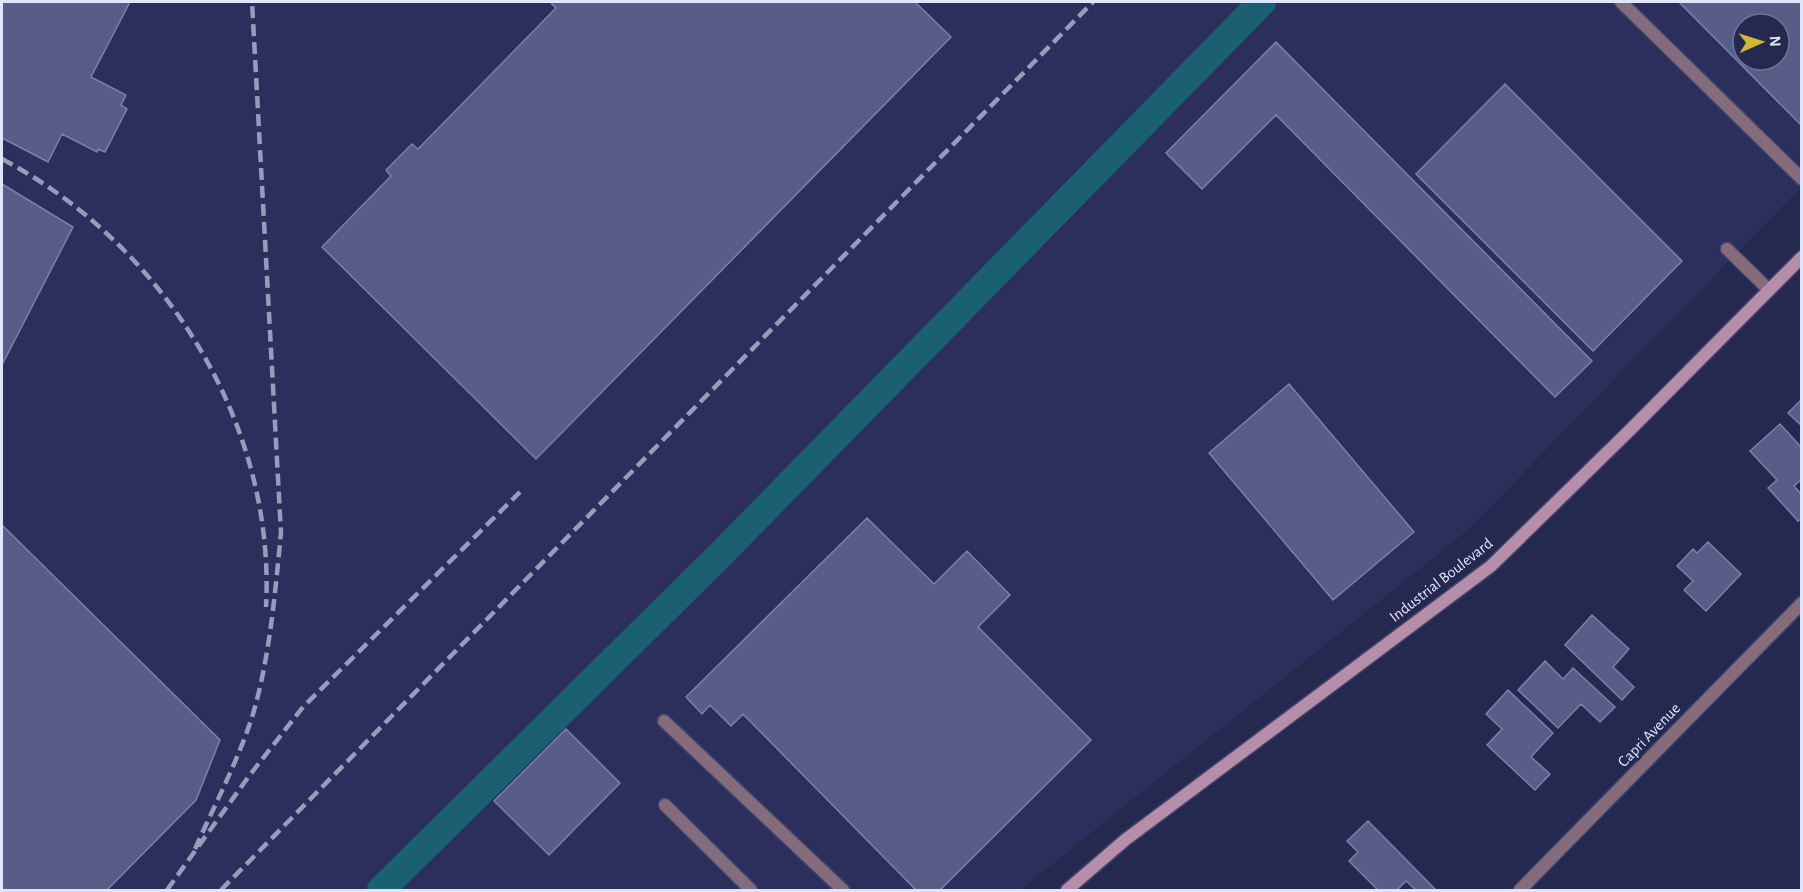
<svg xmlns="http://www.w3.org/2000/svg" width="1803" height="892" viewBox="0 0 1803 892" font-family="'Alegreya Sans',sans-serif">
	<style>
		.built { fill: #2c2f5c; fill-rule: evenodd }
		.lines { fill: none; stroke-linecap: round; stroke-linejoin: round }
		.canal { stroke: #1b6071; stroke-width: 28 }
		.building { fill: #575d87; stroke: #7a80ad; stroke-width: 1.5; fill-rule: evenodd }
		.service-casing { stroke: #44476b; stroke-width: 15 }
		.minor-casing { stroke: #44476b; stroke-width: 15 }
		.secondary-casing { stroke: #44476b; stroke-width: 15 }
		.service { stroke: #856c7d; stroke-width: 12 }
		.minor { stroke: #856c7d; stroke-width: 12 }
		.secondary { stroke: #b68eaa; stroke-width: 12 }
		.rail { stroke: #989cba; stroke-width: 4.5; stroke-dasharray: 12 6; stroke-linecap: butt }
		.labels { text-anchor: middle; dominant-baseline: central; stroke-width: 5; stroke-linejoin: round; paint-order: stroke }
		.street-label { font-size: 16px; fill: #e0e5fe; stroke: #26294f }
	</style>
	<rect width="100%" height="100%" fill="#26294f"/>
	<path class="built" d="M2,2H1801V187L1469,529L1020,890H2ZM1743,24H1779V60H1743Z"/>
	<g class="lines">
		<path class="canal" d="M381,890L721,554L1262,2"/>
	</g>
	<path class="building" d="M2,2H130L91,77L126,95L121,105L127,109L105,152L98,149L97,152L62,134L48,162L2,138Z
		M550,2H915L951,37L536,459L322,247L391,176L386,170L412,144L418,149L556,8Z
		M1679,2H1802V126ZM1743,24H1779V60H1743Z
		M1276,42L1592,361L1555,397L1276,115L1202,189L1166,153Z
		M1505,84L1682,261L1593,351L1416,174Z
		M2,184L73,227L2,365Z
		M1289,384L1414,532L1333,600L1209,453Z
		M1802,399V426L1788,413Z
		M1780,424L1802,448V479L1794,486L1802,495V518L1798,521L1768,488L1777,480L1750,451Z
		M867,518L934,584L967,551L1010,595L978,627L1091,740L940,890H916L743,714L731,726L710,705L702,714L686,697Z
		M2,525L220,740L196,800L107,890H2Z
		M1708,542L1741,574L1706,611L1684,590L1693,581L1677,566L1693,549L1697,553Z
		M1592,615L1629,649L1613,667L1634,687L1622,700L1565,645Z
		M1545,661L1563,679L1573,668L1615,707L1600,722L1581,704L1558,728L1518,690Z
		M1508,690L1553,733L1531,757L1550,774L1535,790L1487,745L1502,729L1486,714Z
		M566,729L620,783L549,855L494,801Z
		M1368,821L1435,889L1434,890H1416L1406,881L1397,890H1378L1349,861L1358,852L1347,841Z"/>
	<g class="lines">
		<g class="service-casing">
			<path id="service" d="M1621,2L1802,179
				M1727,249L1769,290
				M664,721L843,890
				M665,805L751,890"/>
		</g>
		<g class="minor-casing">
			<path id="minor" d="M1520,890L1802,603"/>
		</g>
		<g class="secondary-casing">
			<path id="secondary" d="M1067,890L1125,840L1491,566L1631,429L1802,257"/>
		</g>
		<use href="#service" class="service"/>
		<use href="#minor" class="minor"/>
		<use href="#secondary" class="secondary"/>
		<path class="rail" d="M2,159C163,244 276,423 266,607
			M195,849C214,806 239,759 253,714C270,656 275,593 281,533L252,2
			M167,890L249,776L303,707L520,492
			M221,890L1093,2"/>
	</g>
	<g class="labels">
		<g class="street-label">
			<text transform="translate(1441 580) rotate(-38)">Industrial Boulevard</text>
			<text transform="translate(1649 735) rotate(-46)">Capri Avenue</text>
		</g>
	</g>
	<rect width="1803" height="892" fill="none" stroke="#e0e5fe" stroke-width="6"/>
	<g transform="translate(1761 42) rotate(87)"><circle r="28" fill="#26294f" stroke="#707495" stroke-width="1.5"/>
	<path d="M0-4.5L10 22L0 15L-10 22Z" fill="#d1b736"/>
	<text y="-9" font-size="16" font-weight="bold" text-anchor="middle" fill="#e0e5fe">N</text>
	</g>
</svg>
